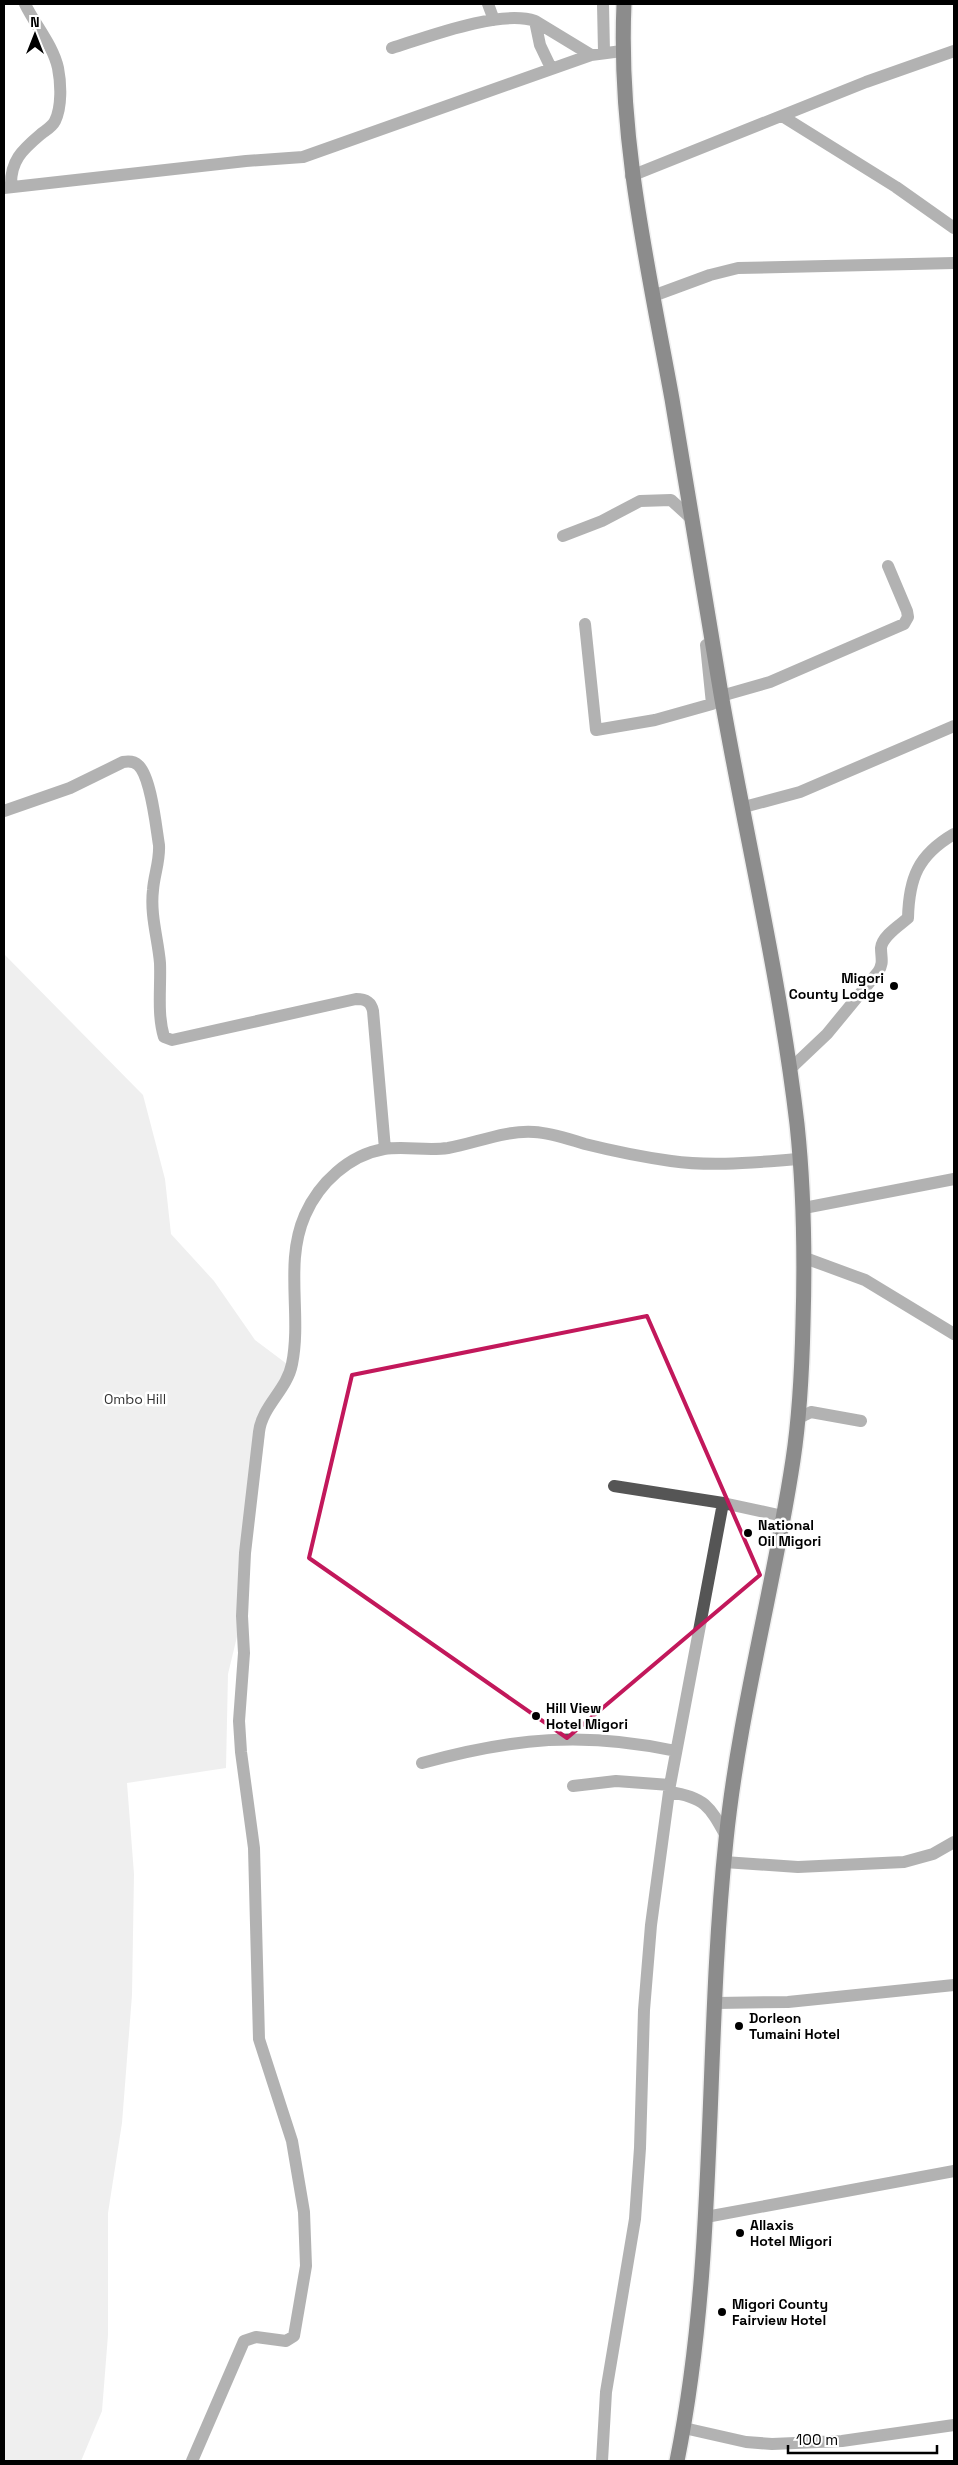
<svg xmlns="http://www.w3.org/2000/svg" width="958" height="2465" viewBox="0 0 958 2465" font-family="'Space Grotesk',sans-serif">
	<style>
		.green { fill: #dcdcdc }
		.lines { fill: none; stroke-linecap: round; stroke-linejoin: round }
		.highway-casing { stroke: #dbdbdb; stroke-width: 18 }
		.minor { stroke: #555; stroke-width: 12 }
		.highway { stroke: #000; stroke-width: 15 }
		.marked { fill: none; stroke: #c2185b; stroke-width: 4; stroke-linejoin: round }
		.poi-dot { fill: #000; stroke: #fff; stroke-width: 2 }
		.labels { text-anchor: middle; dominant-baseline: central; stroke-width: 5; stroke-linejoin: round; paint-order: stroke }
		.poi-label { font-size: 14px; font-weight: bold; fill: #000; stroke: #fff; text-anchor: start }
		.park-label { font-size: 14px; fill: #333; stroke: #fff }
	</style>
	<rect width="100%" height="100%" fill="#fff"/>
	<path class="green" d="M4,954L143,1095L165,1179L171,1234L214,1281L255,1340L291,1367L268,1408L242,1616L228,1674L226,1768L127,1783L134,1874L132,1995L122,2123L108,2213V2335L102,2411L81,2461H4Z"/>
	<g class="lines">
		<g class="highway-casing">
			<path id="highway" d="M624,4C618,138 648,267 672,399C689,497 704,596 721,694C746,837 780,979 797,1124C804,1190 805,1256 803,1323C802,1369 800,1414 793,1460C774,1587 739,1712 726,1840C704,2047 718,2257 677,2461"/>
		</g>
		<path class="minor" d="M488,4L494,20
			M603,4L604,52
			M535,21L591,55
			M392,48C427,37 501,9 535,21L540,45L551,68
			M782,116L896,187L954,228
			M631,176L866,82L954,51
			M11,187C10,161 22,150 41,134C46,130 52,127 55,121C62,107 61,83 58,68C53,45 35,25 25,4
			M4,188L246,161L303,157L591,55L622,51
			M653,296L710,275L738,268L954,263
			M563,536L602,521L640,501L671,500L693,520
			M585,624L596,730L655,720L712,704L706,645
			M721,696L770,682L904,624L908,617L907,611L888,566
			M744,807L800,792L954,726
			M4,811L70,788L123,762C129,761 134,761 138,765C151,776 156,827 159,845C160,861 154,875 153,890C150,915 158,939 160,963C161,987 157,1014 164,1037L172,1040L356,999C365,999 371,1001 373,1011L385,1149
			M789,1070L827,1034L878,972C884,963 881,958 881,948C882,936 900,925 908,918C909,878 918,855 954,834
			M804,1208L954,1179
			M805,1258L865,1280L954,1334
			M799,1418L811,1412L861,1421
			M614,1486L723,1503L670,1785
			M723,1503L783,1516
			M422,1763C513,1738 584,1731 676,1751
			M573,1786L616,1781L670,1785L669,1792C705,1797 710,1807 726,1836
			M724,1862L798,1867L904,1862L933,1854L954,1842
			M716,2003L788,2002L954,1985
			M706,2217L954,2171
			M684,2428L746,2442L772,2444L842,2441L954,2425
			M192,2461L244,2341L256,2337L286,2341L294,2336L306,2266L304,2212L292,2141L259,2039L254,1848L241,1752L239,1721L244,1653L242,1616L245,1553L259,1432C262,1406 287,1390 292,1364C302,1314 284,1263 305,1215C319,1183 349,1155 384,1149C405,1146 427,1151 448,1148C476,1143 506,1130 534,1132C552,1133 568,1139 585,1144C613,1151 643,1157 671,1161C714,1167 757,1162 800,1159
			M602,2461L606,2392L635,2219L640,2148L644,2010L651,1925L669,1792"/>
		<use href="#highway" class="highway"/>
	</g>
	<path d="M0 0H958V2465H0ZM647,1316L760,1575L567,1738L309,1558L352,1375Z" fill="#fff" fill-opacity=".55" fill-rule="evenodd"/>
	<path class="marked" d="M647,1316L760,1575L567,1738L309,1558L352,1375Z"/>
	<g class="poi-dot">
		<circle cx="894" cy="986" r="5"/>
		<circle cx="748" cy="1533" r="5"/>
		<circle cx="536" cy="1716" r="5"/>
		<circle cx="739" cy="2026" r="5"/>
		<circle cx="740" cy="2233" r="5"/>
		<circle cx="722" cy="2312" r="5"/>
	</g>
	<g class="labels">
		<g class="poi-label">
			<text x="884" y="978" text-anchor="end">Migori<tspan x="884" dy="16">County Lodge</tspan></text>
			<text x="758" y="1525">National<tspan x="758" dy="16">Oil Migori</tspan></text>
			<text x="546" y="1708">Hill View<tspan x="546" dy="16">Hotel Migori</tspan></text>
			<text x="749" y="2018">Dorleon<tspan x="749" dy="16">Tumaini Hotel</tspan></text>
			<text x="750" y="2225">Allaxis<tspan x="750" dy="16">Hotel Migori</tspan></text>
			<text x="732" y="2304">Migori County<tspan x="732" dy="16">Fairview Hotel</tspan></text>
		</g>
		<g class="park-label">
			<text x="135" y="1399">Ombo Hill</text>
		</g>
	</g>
	<rect width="958" height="2465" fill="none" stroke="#000000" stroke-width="10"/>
	<g transform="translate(35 35)" stroke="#ffffff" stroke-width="4" paint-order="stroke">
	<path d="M0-4L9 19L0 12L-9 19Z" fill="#000000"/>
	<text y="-8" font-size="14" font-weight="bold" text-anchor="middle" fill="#000000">N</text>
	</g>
	<path d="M788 2445v8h149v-8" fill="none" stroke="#000000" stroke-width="2.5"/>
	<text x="796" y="2445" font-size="15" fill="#000000" stroke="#ffffff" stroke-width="4" paint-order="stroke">100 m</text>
</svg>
